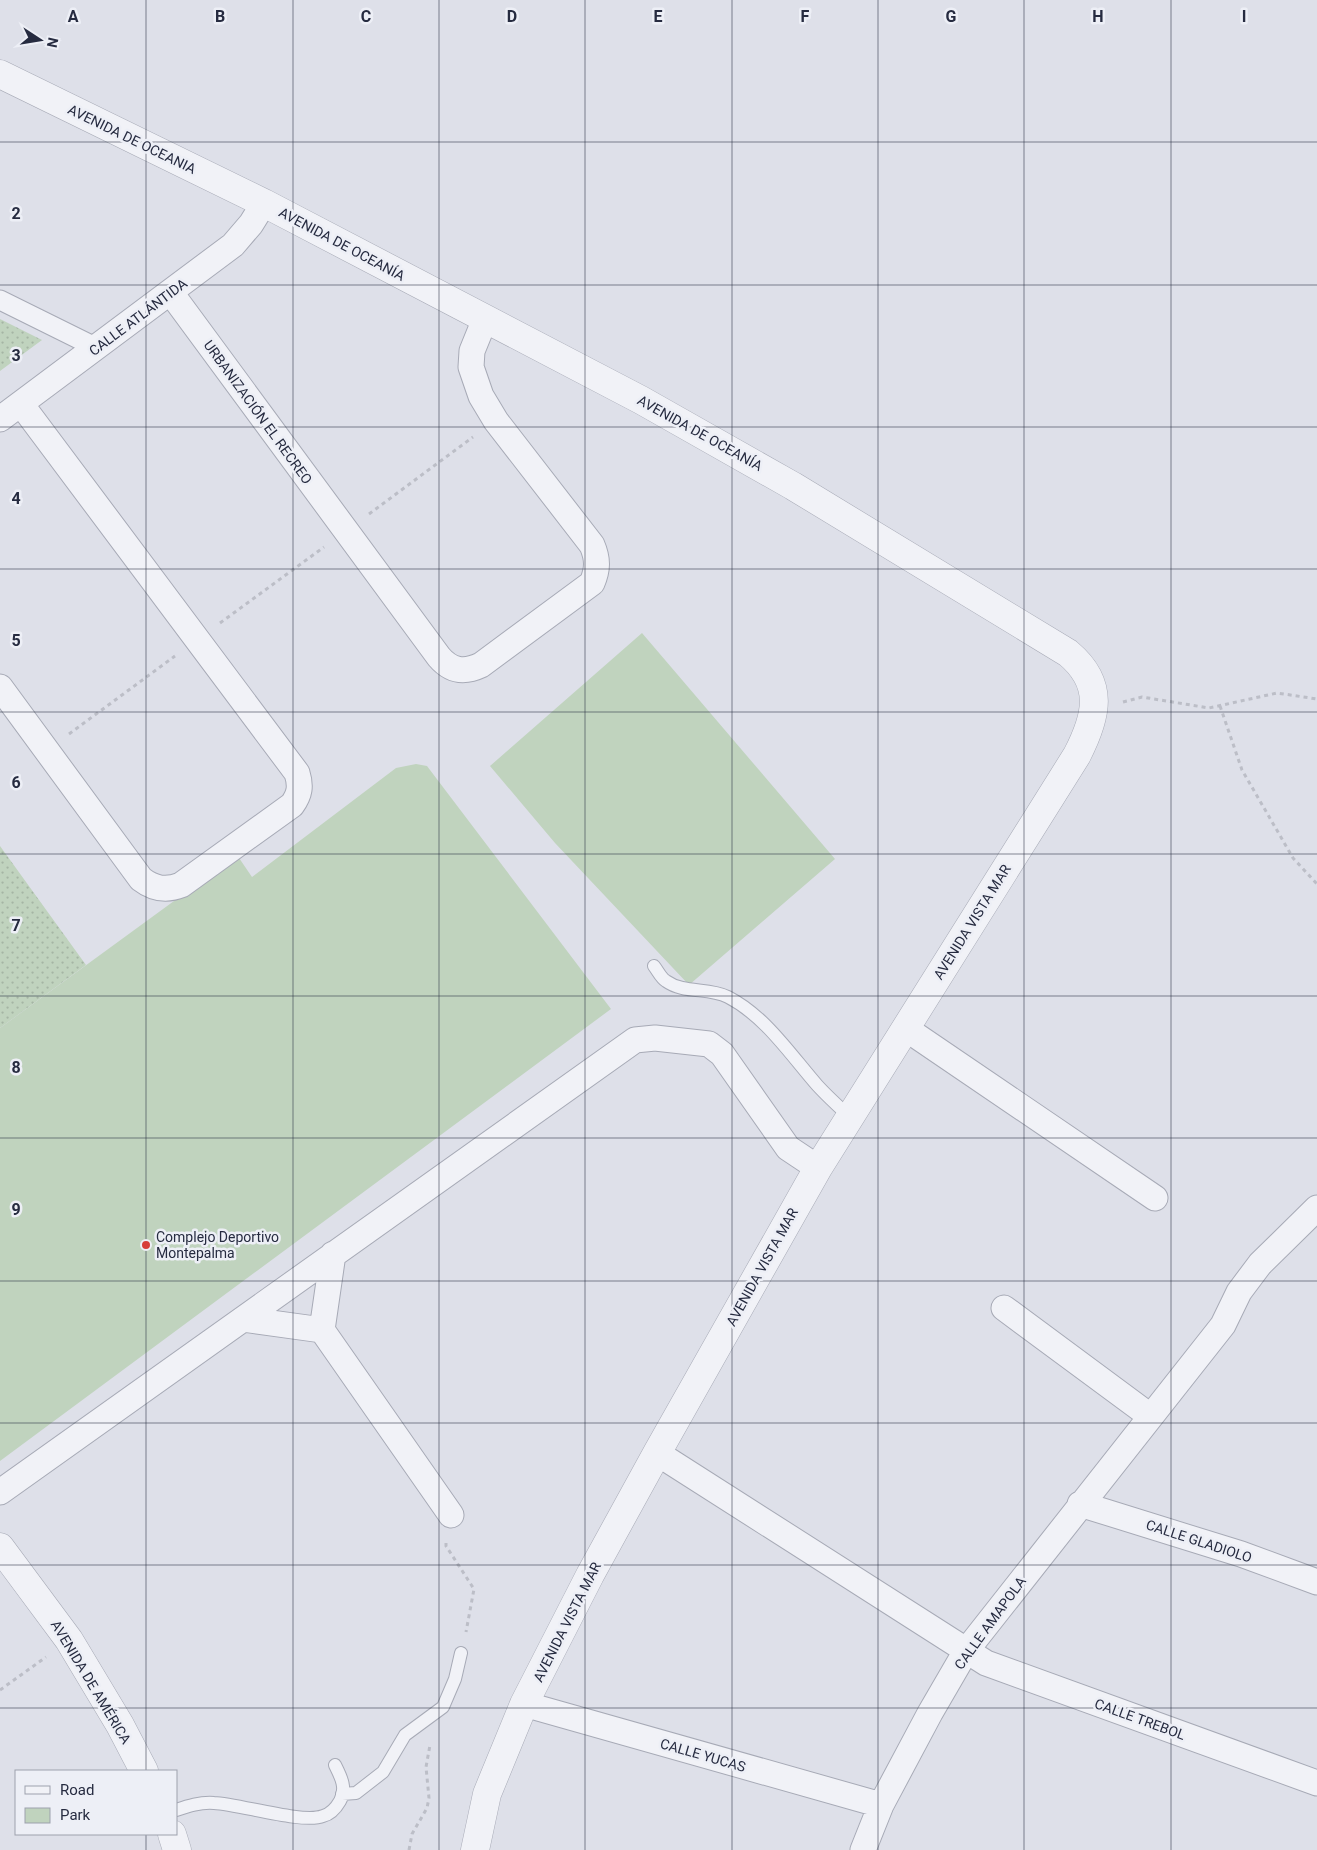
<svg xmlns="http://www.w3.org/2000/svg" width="1317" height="1850" viewBox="0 0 1317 1850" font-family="Roboto,sans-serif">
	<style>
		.green { fill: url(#green-dots) }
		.pitch { fill: #c0d3be }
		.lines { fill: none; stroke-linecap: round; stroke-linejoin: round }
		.service-casing { stroke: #a7aab6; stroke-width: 14 }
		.pedestrian-casing { stroke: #a7aab6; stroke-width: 21 }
		.minor-casing { stroke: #a7aab6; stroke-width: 27 }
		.tertiary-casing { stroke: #a7aab6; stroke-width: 29 }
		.path { stroke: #bcbec7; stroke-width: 3; stroke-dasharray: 4 4; stroke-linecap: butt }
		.service { stroke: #f1f2f7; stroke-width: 12 }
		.pedestrian { stroke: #f1f2f7; stroke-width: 19 }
		.minor { stroke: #f1f2f7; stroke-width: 25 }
		.tertiary { stroke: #f1f2f7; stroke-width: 28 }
		.grid { fill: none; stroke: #262b40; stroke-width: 1; stroke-opacity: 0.55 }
		.poi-dot { fill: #d73e39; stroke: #edeff6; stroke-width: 2 }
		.labels { text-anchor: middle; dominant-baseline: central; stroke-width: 5; stroke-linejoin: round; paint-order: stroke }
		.street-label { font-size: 14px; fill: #262b40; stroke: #edeff6 }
		.poi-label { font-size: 14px; fill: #262b40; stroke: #edeff6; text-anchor: start }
		.grid-label { font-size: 16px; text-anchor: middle; font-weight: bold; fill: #262b40; stroke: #edeff6; stroke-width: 5; stroke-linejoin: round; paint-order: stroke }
	</style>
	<defs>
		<pattern id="green-dots" width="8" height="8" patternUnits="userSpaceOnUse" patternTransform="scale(1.25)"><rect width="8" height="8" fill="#c0d3be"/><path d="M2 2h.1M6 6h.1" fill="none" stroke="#a5b5a4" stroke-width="1.8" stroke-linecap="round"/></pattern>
	</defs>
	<rect width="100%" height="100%" fill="#dee0e9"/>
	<path class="green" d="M0,319L42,340L0,371Z
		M0,846L86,965L0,1028Z"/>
	<path class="pitch" d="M642,633L835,859L689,985L555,843L490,766Z
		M416,764L427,766L611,1009L0,1461V1028L237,855L252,877L396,768Z"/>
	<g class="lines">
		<g class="service-casing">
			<path id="service" d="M654,966C658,971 661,978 666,981C684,994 708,987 728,997C765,1016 790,1054 817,1085C827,1096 839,1107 850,1117
				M342,1794L356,1793L383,1772L405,1735L443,1707L455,1679L461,1653
				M176,1810C188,1806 200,1802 214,1803C239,1804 303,1824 323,1816C331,1814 336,1808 340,1801C347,1788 341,1777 335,1765"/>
		</g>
		<g class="pedestrian-casing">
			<path id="pedestrian" d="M0,300L97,348"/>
		</g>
		<g class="minor-casing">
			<path id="minor" d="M171,293L439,657C451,671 464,673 481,665L592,583C598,569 598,559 592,545L496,421L481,396L471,367L472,351L485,319
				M0,419L233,245L251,224L264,203
				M0,687L141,879C154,889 166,891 181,885L292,805C300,794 301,786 297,773L21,404
				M905,1028L1155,1198
				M1004,1308L1150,1416
				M243,1319L322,1330L333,1254
				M322,1330L451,1515
				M657,1453L986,1663L1317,1783
				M0,1492L635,1040L655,1038L709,1044L722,1054L788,1148L818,1168
				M1080,1504L1241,1554L1317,1582
				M524,1704L881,1805
				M863,1850L881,1805L930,1713L966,1651L1223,1325L1239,1292L1260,1264L1317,1208"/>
		</g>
		<g class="tertiary-casing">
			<path id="tertiary" d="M0,74L264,203L641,400L793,486L1068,653C1105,684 1097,716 1077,755L818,1168L657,1453L590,1575L524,1704L487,1794L475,1850
				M0,1547L69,1640L120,1725L144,1771
				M172,1834L177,1850"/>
		</g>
		<path class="path" d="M369,514L473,437
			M220,623L324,547
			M1123,702L1142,697L1209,708L1277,693L1317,699
			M1220,706L1242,770L1293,858L1317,884
			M69,734L175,656
			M446,1543V1546L474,1589L466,1632
			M0,1690L46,1657
			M409,1850L412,1834L427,1808L429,1798L426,1767L430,1745"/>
		<use href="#service" class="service"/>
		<use href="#pedestrian" class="pedestrian"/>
		<use href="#minor" class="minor"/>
		<use href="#tertiary" class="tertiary"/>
	</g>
	<path class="grid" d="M146,0V1771M293,0V1850M439,0V1850M585,0V1850M732,0V1850M878,0V1850M1024,0V1850M1171,0V1850M0,142H1317M0,285H1317M0,427H1317M0,569H1317M0,712H1317M0,854H1317M0,996H1317M0,1138H1317M0,1281H1317M0,1423H1317M0,1565H1317M0,1708H1317M146,1834V1850"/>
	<circle class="poi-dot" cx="146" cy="1245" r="5"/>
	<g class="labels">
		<g class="street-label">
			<text transform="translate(132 139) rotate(26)">AVENIDA DE OCEANIA</text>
			<text transform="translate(342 244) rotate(28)">AVENIDA DE OCEANÍA</text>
			<text transform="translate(138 317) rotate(-37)">CALLE ATLÁNTIDA</text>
			<text transform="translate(258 412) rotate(54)">URBANIZACIÓN EL RECREO</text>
			<text transform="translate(700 433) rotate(29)">AVENIDA DE OCEANÍA</text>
			<text transform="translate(972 922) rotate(-58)">AVENIDA VISTA MAR</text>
			<text transform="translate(762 1267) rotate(-61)">AVENIDA VISTA MAR</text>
			<text transform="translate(1199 1541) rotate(18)">CALLE GLADIOLO</text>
			<text transform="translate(567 1622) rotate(-63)">AVENIDA VISTA MAR</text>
			<text transform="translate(990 1623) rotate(-54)">CALLE AMAPOLA</text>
			<text transform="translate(91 1682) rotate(59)">AVENIDA DE AMÉRICA</text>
			<text transform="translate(1140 1719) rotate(20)">CALLE TREBOL</text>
			<text transform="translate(703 1755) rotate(16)">CALLE YUCAS</text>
		</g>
		<g class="poi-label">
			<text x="156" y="1237">Complejo Deportivo<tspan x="156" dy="16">Montepalma</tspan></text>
		</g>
	</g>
	<g class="grid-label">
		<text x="73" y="22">A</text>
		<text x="220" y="22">B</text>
		<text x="366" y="22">C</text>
		<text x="512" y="22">D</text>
		<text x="658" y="22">E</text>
		<text x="805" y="22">F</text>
		<text x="951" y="22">G</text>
		<text x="1098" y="22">H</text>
		<text x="1244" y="22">I</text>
		<text x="16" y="219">2</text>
		<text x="16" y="361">3</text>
		<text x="16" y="504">4</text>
		<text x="16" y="646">5</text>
		<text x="16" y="788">6</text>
		<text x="16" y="931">7</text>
		<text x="16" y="1073">8</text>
		<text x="16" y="1215">9</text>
	</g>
	<rect x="15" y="1770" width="162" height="65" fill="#edeff6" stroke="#9da1ad"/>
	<rect x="25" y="1786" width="25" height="8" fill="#f1f2f7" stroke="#9da1ad"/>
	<text x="60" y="1795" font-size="15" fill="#262b40">Road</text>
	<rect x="25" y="1808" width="25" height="15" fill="#c0d3be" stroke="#9da1ad"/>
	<text x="60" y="1820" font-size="15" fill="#262b40">Park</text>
	<g transform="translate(40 40) rotate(102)" stroke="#edeff6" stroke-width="4" paint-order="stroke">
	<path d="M0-4L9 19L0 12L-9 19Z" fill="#262b40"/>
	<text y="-8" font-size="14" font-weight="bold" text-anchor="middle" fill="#262b40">N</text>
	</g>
</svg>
